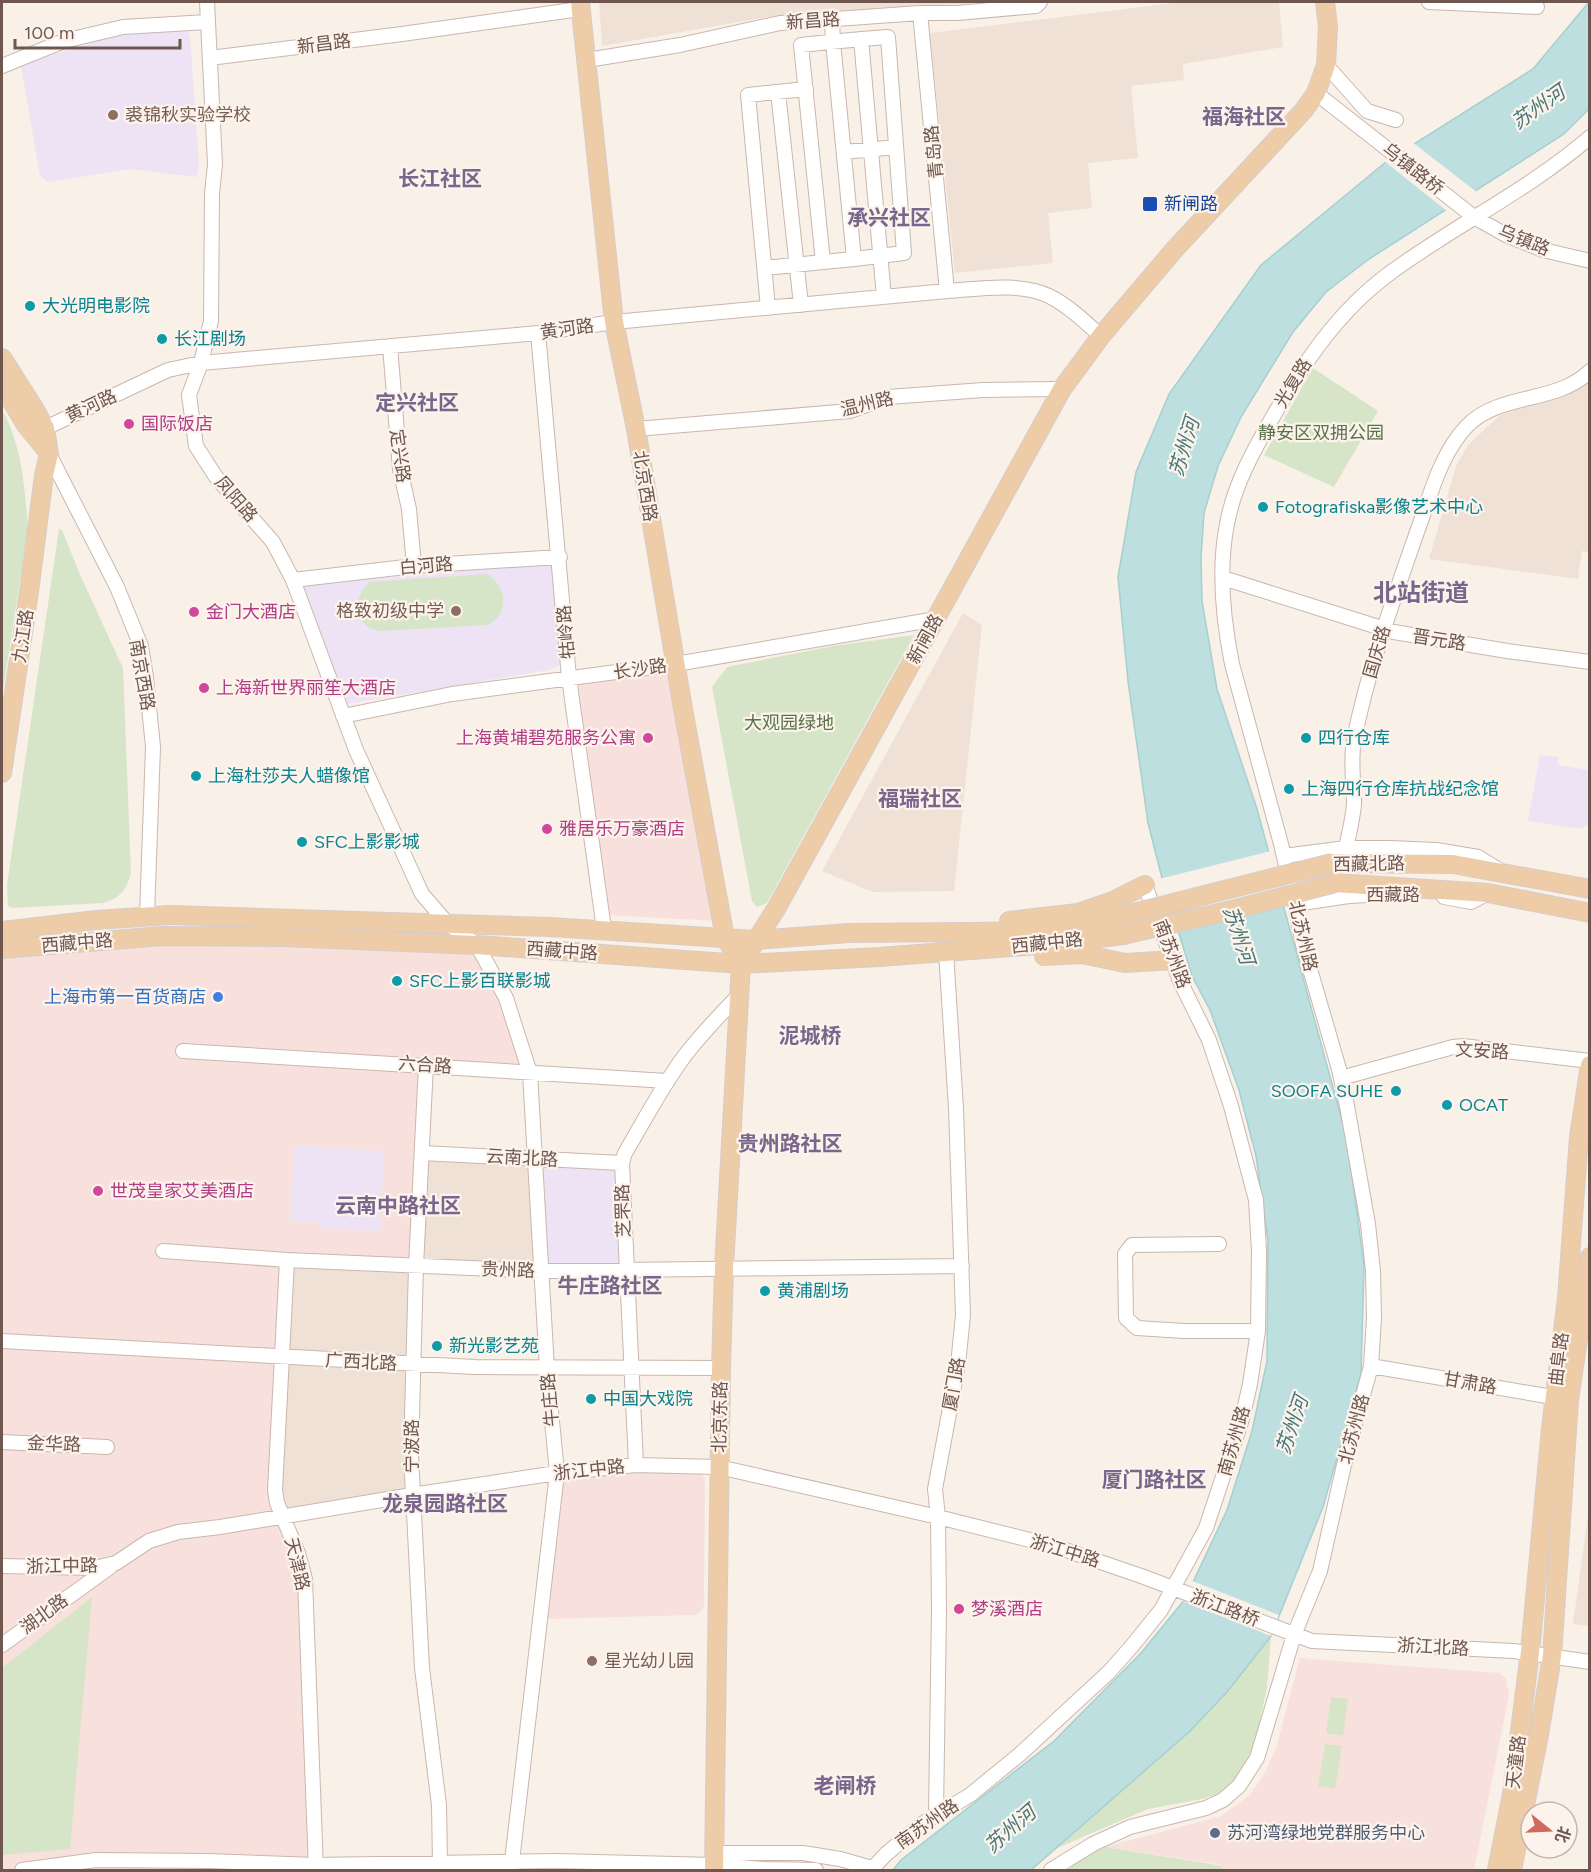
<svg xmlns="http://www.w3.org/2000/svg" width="1591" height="1872" viewBox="0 0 1591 1872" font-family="Figtree,'Noto Sans SC',sans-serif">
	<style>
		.residential { fill: #f0e1d6 }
		.commercial { fill: #f8e1dc }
		.education { fill: #ede3f5 }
		.green { fill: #d6e5c7 }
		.water { fill: #bedfe0; stroke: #a5cfd0; stroke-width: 1.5 }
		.pier { fill: #f9f0e7 }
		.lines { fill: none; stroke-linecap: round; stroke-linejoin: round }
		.minor-casing { stroke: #c9b7ae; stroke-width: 16 }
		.major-casing { stroke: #d4cdca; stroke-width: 20 }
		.minor { stroke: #fff; stroke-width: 14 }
		.major { stroke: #efcca8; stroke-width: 18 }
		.major-bridge-casing { stroke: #d4cdca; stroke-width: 20; stroke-linecap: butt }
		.major-bridge { stroke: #efcca8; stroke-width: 18 }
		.education-dot { fill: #8d6e63; stroke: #fcf4ec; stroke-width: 2 }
		.transit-dot { fill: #1a4fb4; stroke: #fcf4ec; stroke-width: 2 }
		.culture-dot { fill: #0f9aa8; stroke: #fcf4ec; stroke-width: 2 }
		.hotel-dot { fill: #d1479c; stroke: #fcf4ec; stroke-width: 2 }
		.shop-dot { fill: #3f7fe0; stroke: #fcf4ec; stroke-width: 2 }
		.service-dot { fill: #5c6f8a; stroke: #fcf4ec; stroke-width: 2 }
		.labels { text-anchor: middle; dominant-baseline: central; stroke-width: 4.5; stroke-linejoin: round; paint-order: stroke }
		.street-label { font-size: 18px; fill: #6f574f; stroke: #fcf4ec }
		.education-label { font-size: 18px; fill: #785e54; stroke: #fcf4ec; text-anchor: start }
		.transit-label { font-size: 18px; fill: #164399; stroke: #fcf4ec; text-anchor: start }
		.culture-label { font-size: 18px; fill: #0d838f; stroke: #fcf4ec; text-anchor: start }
		.hotel-label { font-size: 18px; fill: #b23c85; stroke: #fcf4ec; text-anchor: start }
		.park-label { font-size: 18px; fill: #5a7349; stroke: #fcf4ec }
		.shop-label { font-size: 18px; fill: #366cbe; stroke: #fcf4ec; text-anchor: end }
		.service-label { font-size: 18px; fill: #4e5e75; stroke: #fcf4ec; text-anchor: start }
		.water-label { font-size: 20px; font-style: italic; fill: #487779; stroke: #fcf4ec }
		.quarter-label { font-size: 21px; font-weight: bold; fill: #7a668c; stroke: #fcf4ec }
		.district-label { font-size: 24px; font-weight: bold; fill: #7a668c; stroke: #fcf4ec }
	</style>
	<rect width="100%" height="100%" fill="#f9f0e7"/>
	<path class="residential" d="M599,2H991L767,17L602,46Z
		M1181,2H1279L1283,47L1183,64L1184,80L1131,86L1138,158L1088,163L1092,208L1048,213L1053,263L955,273L930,33Z
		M1589,380V552L1582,551L1578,579L1429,559L1456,466L1468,445L1499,416L1580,387Z
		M963,613L982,625L954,891L873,892L822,871Z
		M384,1151L534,1158L541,1271L417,1266L412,1495L283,1517L275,1490L287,1260Z
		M1589,1508V1626L1573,1624Z"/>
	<path class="commercial" d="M668,670L718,921L608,915L572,678Z
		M164,936L477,945L529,1071L426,1065L416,1266L288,1260L275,1490L298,1553L316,1870H2V949Z
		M636,1470L698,1471L705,1478L704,1606L700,1612L695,1615L546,1619L561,1483L564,1478Z
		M1300,1657L1310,1659L1500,1673L1506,1679L1509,1695L1474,1870H1222V1865L1105,1847L1221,1816L1250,1795L1266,1771L1277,1745Z"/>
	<path class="education" d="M187,28L190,36L199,165L196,177L131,169L48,182L40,176L21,65L110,37Z
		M555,563L561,653L558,666L549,670L347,704L302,585Z
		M1540,755L1559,757L1558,765L1589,770L1590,823L1587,825L1582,828H1575L1528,821Z
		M294,1145L384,1151L380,1231L318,1228V1222H290Z
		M541,1165L616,1167L619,1264L547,1266Z"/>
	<path class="green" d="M1313,368L1378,411L1334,487L1264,455Z
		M2,410C22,444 25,490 28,529L2,697Z
		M59,529L62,530L81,577L123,668L131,874C125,891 121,898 103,903L12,908L8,906L7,885Z
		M487,574C507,587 510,611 489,625L380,631C354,628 351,597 370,582Z
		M914,635L767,903L757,907L752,901L712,687L727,667L833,646Z
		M92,1597L70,1849L2,1855V1668Z
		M1271,1636L1267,1687L1257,1735L1243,1771L1220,1793L1202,1799L1148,1809L1057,1848L1189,1732L1227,1692Z
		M1331,1697L1348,1699L1343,1736L1326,1733Z
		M1325,1744L1342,1746L1335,1789L1318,1786Z
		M1105,1847L1223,1866L1222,1870H1068L1082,1858Z"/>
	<path class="water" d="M1589,2V109L1564,134L1369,259L1326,292L1293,332L1241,417L1218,466L1204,513L1201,557L1202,601L1217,689L1257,809L1347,1139L1364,1265L1361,1374L1323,1507L1271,1636L1227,1692L1189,1732L1031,1870H893L901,1860L1054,1741L1141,1653L1185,1599L1227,1510L1252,1431L1267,1361L1268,1240L1256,1156L1239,1090L1210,1010L1192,976L1162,878L1148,823L1128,681L1118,577L1136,472L1169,394L1261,265L1387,161L1533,69Z"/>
	<path class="pier" d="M1412,142L1478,193L1448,212L1383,160Z
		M1271,851L1286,904L1175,932L1159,879Z
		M1190,1580L1279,1615L1271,1636L1180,1600Z"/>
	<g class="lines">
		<g class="minor-casing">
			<path id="minor" d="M207,2L215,164L212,194L211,321L201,363L189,395L196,446L216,477L273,542L293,580L356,750L422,894L447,923L477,945L506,998L530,1073L547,1369L557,1473L511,1870
				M1429,2L1537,7
				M920,13L947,291
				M832,20L833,42L854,259L904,253L888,37C859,39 830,42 801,45L823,262L854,259
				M861,39L884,297
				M210,58L402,34L580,9
				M587,60L680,45L780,23L920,13H957L1036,6L1040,2
				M1326,65L1367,111L1396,120
				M2,66L64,41L123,27L207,22
				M778,92L801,305
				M1316,93L1474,217L1506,235L1543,250L1590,261
				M844,152L896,147
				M765,268L823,262
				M768,308L748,95L806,89
				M538,333L569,678L604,929
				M390,346L400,469L409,509L414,566
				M636,429L850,411L888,397L983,390L1062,389
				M37,432L168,370L201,363L538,333L614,322L947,291C980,289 1019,282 1049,296C1069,306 1085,322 1101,336
				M49,454L117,587L141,646L146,677L153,747L147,916
				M1223,578L1394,632L1507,651L1590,662
				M293,580L414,566L560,557
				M343,716L452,694L676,664L936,619
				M1346,848C1349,834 1353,818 1354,804C1354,783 1350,761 1354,740C1368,669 1393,601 1417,532C1430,497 1440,454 1467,426C1500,392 1557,404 1590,371
				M1284,856L1346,848H1390L1436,850L1478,857L1499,870
				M1444,897L1471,902L1488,893
				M1295,904L1349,896L1386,894
				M183,1051L667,1081
				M426,1065L416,1266L411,1455L422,1668L439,1805L440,1863
				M1341,1078L1453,1047L1463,1046L1590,1061
				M422,1153L622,1163
				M1219,1244L1132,1245L1125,1254L1126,1318L1137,1328L1184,1331H1258
				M163,1251L287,1260L541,1271L962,1266
				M287,1260L275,1490L277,1503L298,1553L305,1579L316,1870
				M2,1341L474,1367L721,1368
				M1371,1366L1564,1399
				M2,1442L107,1447
				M636,1465L622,1163L625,1153C644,1121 661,1088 683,1058C700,1035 720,1015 739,995
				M2,1566L94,1568L116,1563L149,1541L178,1532L220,1527L412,1495L557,1473L636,1465L719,1467L938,1517L1054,1546L1144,1577L1312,1641L1514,1651L1590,1662
				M2,1645L110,1567
				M936,1814L939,1610L938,1517L935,1489L958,1365L963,1315L956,1108L946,952
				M713,1853H803L840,1859L872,1868
				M22,1870L96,1860L208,1861L316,1865L557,1861L714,1865L765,1869L816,1870
				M871,1870L886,1854L922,1824L970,1795L1019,1755L1109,1672L1132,1646L1161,1610L1206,1528L1242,1419L1250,1384L1258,1331L1259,1251L1256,1200L1231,1106L1209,1040L1180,981L1145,885
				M1051,1870L1093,1844L1130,1827L1206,1808L1223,1800L1239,1786L1257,1758L1294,1635L1320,1571L1344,1465L1371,1366L1374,1318L1373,1271L1368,1224L1347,1106L1339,1069L1303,945L1295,904L1281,844L1232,664C1223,619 1218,569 1227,524C1234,486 1252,453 1271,420C1303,364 1337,312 1390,273C1455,225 1529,190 1590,137"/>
		</g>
		<g class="major-casing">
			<path id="major" d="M580,2L614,322L636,429L683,709L725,938L731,947
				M2,358L34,408L45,428L49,454L44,475L29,592L2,773
				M2,385L26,425L48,452
				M1332,863L1453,864L1590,889
				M1335,883L1488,893L1590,913
				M1009,921L1078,913L1113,901L1145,885
				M2,931L97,920L170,915L550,927L756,940L849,933L1061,931L1118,917
				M2,949L163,936L283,937L477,945L741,964L879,957L1051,944L1123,935
				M1044,956L1082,954L1125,963L1174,960
				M714,1870L721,1368L724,1268L741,964L776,909L1062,389L1101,336L1174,250L1304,110L1316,93L1326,65L1328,27L1325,2
				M1497,1870L1512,1794L1530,1652L1551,1428L1567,1298L1579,1137L1590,1065
				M1512,1870L1539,1735L1552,1656L1569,1400L1590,1257"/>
		</g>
		<use href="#minor" class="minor"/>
		<use href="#major" class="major"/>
		<g class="major-bridge-casing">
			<path id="major-bridge" d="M1118,917L1332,863
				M1123,935L1236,909L1335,883"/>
		</g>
		<use href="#major-bridge" class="major-bridge"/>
	</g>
	<g class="education-dot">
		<circle cx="113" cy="115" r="6"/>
		<circle cx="456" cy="611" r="6"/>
		<circle cx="592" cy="1661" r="6"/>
	</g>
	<rect class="transit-dot" x="1142" y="196" width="16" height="16" rx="3"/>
	<g class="culture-dot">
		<circle cx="30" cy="306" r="6"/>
		<circle cx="162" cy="339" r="6"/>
		<circle cx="1263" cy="507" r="6"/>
		<circle cx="1306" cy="738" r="6"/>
		<circle cx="196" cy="776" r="6"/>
		<circle cx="1289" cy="789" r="6"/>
		<circle cx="302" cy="842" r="6"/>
		<circle cx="397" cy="981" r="6"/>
		<circle cx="1396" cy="1091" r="6"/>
		<circle cx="1447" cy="1105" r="6"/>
		<circle cx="765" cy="1291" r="6"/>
		<circle cx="437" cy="1346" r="6"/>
		<circle cx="591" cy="1399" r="6"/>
	</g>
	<g class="hotel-dot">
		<circle cx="129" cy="424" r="6"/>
		<circle cx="194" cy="612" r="6"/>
		<circle cx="204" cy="688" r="6"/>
		<circle cx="648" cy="738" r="6"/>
		<circle cx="547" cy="829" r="6"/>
		<circle cx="98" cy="1191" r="6"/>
		<circle cx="959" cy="1609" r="6"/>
	</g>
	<circle class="shop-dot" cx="218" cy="997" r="6"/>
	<circle class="service-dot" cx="1215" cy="1833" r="6"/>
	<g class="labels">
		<g class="street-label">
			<text transform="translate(813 21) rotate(-4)">新昌路</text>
			<text transform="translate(324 44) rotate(-7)">新昌路</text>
			<text transform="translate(934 152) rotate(-96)">青岛路</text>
			<text transform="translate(1413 169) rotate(38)">乌镇路桥</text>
			<text transform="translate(1524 240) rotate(22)">乌镇路</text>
			<text transform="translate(567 329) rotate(-8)">黄河路</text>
			<text transform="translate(1293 383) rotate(-59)">光复路</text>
			<text transform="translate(867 404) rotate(-13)">温州路</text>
			<text transform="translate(91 406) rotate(-25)">黄河路</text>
			<text transform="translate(400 456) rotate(82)">定兴路</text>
			<text transform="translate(645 486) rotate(81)">北京西路</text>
			<text transform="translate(236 499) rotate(49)">凤阳路</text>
			<text transform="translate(426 566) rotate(-5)">白河路</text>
			<text transform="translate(566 632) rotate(-95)">牯岭路</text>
			<text transform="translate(23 636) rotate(-81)">九江路</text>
			<text transform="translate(925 639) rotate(-61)">新闸路</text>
			<text transform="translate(1439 640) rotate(9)">晋元路</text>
			<text transform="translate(1377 652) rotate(-74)">国庆路</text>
			<text transform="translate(640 669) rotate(-8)">长沙路</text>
			<text transform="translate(142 675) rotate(80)">南京西路</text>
			<text transform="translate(1369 864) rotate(-1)">西藏北路</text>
			<text x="1393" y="895">西藏路</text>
			<text transform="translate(1303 936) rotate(77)">北苏州路</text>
			<text transform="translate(77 943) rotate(-5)">西藏中路</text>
			<text transform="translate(1047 943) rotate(-6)">西藏中路</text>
			<text transform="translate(562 951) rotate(4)">西藏中路</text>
			<text transform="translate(1172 954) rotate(69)">南苏州路</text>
			<text transform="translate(1482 1051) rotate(3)">文安路</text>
			<text transform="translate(425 1065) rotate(4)">六合路</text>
			<text transform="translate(522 1158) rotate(3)">云南北路</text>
			<text transform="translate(623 1211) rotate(-92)">芝罘路</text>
			<text transform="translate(508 1270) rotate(2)">贵州路</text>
			<text transform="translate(1559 1359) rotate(-83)">曲阜路</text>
			<text transform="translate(361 1362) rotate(3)">广西北路</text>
			<text transform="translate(1470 1383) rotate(10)">甘肃路</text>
			<text transform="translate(954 1384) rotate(-80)">厦门路</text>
			<text transform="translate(550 1400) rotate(-95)">牛庄路</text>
			<text transform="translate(720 1417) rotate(-89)">北京东路</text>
			<text transform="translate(1354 1429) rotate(-75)">北苏州路</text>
			<text transform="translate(1234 1441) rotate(-74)">南苏州路</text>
			<text transform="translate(54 1444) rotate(2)">金华路</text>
			<text transform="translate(412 1446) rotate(-90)">宁波路</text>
			<text transform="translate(589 1470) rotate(-6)">浙江中路</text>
			<text transform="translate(1065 1551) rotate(17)">浙江中路</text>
			<text transform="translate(297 1564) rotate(76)">天津路</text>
			<text transform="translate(62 1566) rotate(-1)">浙江中路</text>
			<text transform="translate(1225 1608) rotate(21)">浙江路桥</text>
			<text transform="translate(44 1614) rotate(-36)">湖北路</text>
			<text transform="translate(1433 1647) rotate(3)">浙江北路</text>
			<text transform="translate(1516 1762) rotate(-83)">天潼路</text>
			<text transform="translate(927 1824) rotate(-35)">南苏州路</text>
		</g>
		<g class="education-label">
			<text x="125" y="115">裘锦秋实验学校</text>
			<text x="444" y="611" text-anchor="end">格致初级中学</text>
			<text x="604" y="1661">星光幼儿园</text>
		</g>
		<g class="transit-label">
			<text x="1164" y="204">新闸路</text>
		</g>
		<g class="culture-label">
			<text x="42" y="306">大光明电影院</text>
			<text x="174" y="339">长江剧场</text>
			<text x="1275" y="507">Fotografiska影像艺术中心</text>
			<text x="1318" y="738">四行仓库</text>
			<text x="208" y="776">上海杜莎夫人蜡像馆</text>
			<text x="1301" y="789">上海四行仓库抗战纪念馆</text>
			<text x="314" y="842">SFC上影影城</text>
			<text x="409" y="981">SFC上影百联影城</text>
			<text x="1384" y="1091" text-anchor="end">SOOFA SUHE</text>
			<text x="1459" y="1105">OCAT</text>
			<text x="777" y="1291">黄浦剧场</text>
			<text x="449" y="1346">新光影艺苑</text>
			<text x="603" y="1399">中国大戏院</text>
		</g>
		<g class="hotel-label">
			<text x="141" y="424">国际饭店</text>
			<text x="206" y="612">金门大酒店</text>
			<text x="216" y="688">上海新世界丽笙大酒店</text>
			<text x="636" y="738" text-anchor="end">上海黄埔碧苑服务公寓</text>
			<text x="559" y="829">雅居乐万豪酒店</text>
			<text x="110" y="1191">世茂皇家艾美酒店</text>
			<text x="971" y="1609">梦溪酒店</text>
		</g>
		<g class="park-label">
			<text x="1321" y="433">静安区双拥公园</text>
			<text x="789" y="723">大观园绿地</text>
		</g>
		<g class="shop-label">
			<text x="206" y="997">上海市第一百货商店</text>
		</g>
		<g class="service-label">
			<text x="1227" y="1833">苏河湾绿地党群服务中心</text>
		</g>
		<g class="water-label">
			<text transform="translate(1538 107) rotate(-35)">苏州河</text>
			<text transform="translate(1184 447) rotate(-73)">苏州河</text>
			<text transform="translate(1239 935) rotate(72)">苏州河</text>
			<text transform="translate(1292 1425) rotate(-71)">苏州河</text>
			<text transform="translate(1010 1829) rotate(-41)">苏州河</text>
		</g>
		<g class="quarter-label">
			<text x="1244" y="116">福海社区</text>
			<text x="440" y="178">长江社区</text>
			<text x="889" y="217">承兴社区</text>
			<text x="417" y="402">定兴社区</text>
			<text x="920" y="798">福瑞社区</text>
			<text x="810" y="1035">泥城桥</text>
			<text x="790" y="1143">贵州路社区</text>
			<text x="398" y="1205">云南中路社区</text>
			<text x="610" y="1285">牛庄路社区</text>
			<text x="1154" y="1479">厦门路社区</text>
			<text x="445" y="1503">龙泉园路社区</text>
			<text x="845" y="1785">老闸桥</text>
		</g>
		<g class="district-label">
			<text x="1421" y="592">北站街道</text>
		</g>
	</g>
	<rect width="1591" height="1872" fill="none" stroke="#6f574f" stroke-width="6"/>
	<g transform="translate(1549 1830) rotate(108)"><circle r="28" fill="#fcf4ec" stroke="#c4b5ad" stroke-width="1.5"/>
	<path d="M0-4.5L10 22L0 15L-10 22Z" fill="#d2695c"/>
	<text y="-9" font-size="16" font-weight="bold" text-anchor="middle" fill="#6f574f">北</text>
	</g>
	<path d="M15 39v9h165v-9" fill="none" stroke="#6f574f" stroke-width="3"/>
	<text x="24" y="39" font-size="18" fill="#6f574f" stroke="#fcf4ec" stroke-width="4.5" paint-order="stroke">100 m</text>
</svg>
